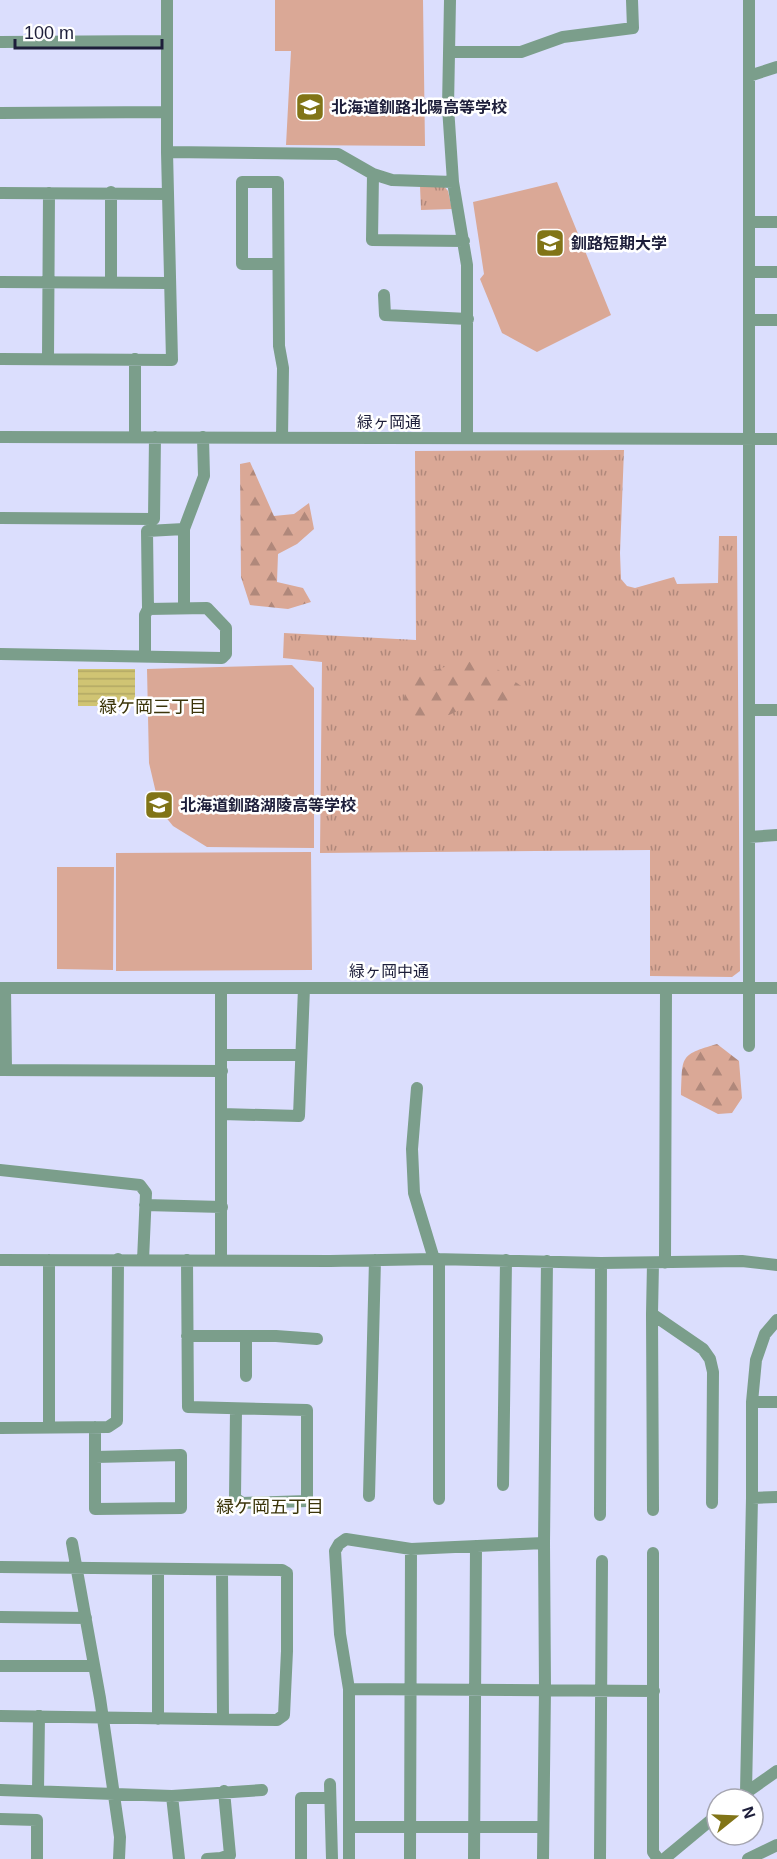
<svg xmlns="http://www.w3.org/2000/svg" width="777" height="1859" viewBox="0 0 777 1859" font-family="Helvetica,'Noto Sans JP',sans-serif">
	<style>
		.grass { fill: url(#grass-tufts) }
		.forest { fill: url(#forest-firs) }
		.garden { fill: #daa896 }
		.water { fill: url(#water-rules) }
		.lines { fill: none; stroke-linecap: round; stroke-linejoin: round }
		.minor { stroke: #7b9e8b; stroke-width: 12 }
		.labels { text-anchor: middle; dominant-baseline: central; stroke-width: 5; stroke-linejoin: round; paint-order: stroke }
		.poi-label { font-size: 16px; font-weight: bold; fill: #1d1e3a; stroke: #fff; text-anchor: start }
		.street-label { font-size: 16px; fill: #1d1e3a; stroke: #fff }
		.neighbourhood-label { font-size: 18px; fill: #3b350a; stroke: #fff }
	</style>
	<defs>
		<pattern id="grass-tufts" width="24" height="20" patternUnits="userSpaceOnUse" patternTransform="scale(1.5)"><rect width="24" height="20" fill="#daa896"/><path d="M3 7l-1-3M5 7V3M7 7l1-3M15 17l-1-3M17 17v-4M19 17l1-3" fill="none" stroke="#b0887b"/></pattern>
		<pattern id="forest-firs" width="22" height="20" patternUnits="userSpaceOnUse" patternTransform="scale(1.5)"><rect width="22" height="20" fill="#daa896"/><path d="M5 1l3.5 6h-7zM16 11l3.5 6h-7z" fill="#b0887b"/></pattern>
		<pattern id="water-rules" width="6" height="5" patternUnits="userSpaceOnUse" patternTransform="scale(1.5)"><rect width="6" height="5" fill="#d0c473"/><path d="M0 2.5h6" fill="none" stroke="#b2a864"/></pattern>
	</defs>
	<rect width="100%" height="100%" fill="#dbdefd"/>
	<path class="grass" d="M443,185L448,191L452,209L421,210L420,186Z
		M624,450L620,553L621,579L627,586L635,588L674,577L677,584L718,583L719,536H737L740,971L732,977L650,976V850L320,853L322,662L283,658L284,633L416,640L415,451Z"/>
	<path class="forest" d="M250,462L274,516L294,514L309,503L314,529L297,544L278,554L277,582L303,588L311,602L288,609L250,605L241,577L240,464Z
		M463,661L490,664L524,688L521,699L509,705L477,702L449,715L421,721L402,703L411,678Z
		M717,1044L739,1061L742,1098L732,1113L718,1114L681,1095C683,1057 678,1055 717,1044Z"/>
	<path class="garden" d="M275,0H423L425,146L286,145L291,51H275Z
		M557,182L611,315L537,352L502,333L480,279L484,274L473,202Z
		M292,665L314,688V848L207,847L173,826L160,810L149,763L147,669Z
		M311,852L312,970L116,971V853Z
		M57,867H114L113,970L57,969Z"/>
	<path class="water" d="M78,669H135V706H78Z"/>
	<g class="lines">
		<path class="minor" d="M450,0L448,107L453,182L467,265V438
			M0,42L167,41
			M449,52H521L563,37L633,28L632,0
			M749,76L777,67
			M0,113L167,112
			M167,152L338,154L373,174L392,180L453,182
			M373,174L372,240L464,241
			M111,192V283
			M0,193L168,194
			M749,222H777
			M278,264H242V182H278L279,346L283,368L282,438
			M749,272H777
			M0,282L169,283
			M384,295L385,315L468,319
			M749,320H777
			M0,359L172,360L167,152V0
			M48,359L49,193
			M0,437L777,439
			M135,437V359
			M0,518L154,519L155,437
			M184,608V529L204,476L203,437
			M0,654L222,658L226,654V628L207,608L148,609L147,531L184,529
			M145,656V615L148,609
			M749,710H777
			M749,837L777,835
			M0,988H777
			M5,988L6,1070
			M221,988V1259
			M749,1046V0
			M221,1055H301
			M0,1070L222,1071
			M417,1088L412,1149L414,1193L434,1259
			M222,1114L299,1116L304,988
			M0,1170L140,1185L146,1193L143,1260
			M145,1205L222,1207
			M0,1260L330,1261L434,1259L601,1263L742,1261L777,1265
			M49,1260V1428
			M187,1260L188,1407L307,1410V1501L242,1503L235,1498L236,1409
			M653,1263L652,1314L703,1349L710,1359L713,1372L712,1503
			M665,1263L666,988
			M652,1314L653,1510
			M187,1336H276L317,1339
			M246,1376V1336
			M752,1402H777
			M95,1427V1509L181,1508V1455L95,1457
			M0,1428L108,1427L117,1421L118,1259
			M503,1485L506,1260
			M369,1496L375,1260
			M752,1498L777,1497
			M439,1499V1259
			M600,1515L601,1263
			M72,1543L100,1698L120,1837L119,1859
			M653,1553V1852L658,1859
			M0,1567L282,1570L287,1573V1651L284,1715L277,1720L0,1716
			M222,1570L223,1719
			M0,1617L86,1618
			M0,1666H94
			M349,1689L654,1691
			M158,1719V1570
			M330,1784L332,1859
			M0,1790L172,1796L262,1790
			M38,1791L39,1716
			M746,1792L752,1498V1402L756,1360L765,1334L777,1320
			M172,1796L179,1859
			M737,1799L777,1771
			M0,1819L37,1820V1859
			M349,1827H543
			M207,1859L221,1858L230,1855L224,1791
			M301,1859V1798H330
			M349,1859V1689L340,1634L335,1551L339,1544L346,1539L411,1549L544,1543
			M410,1859L411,1549
			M474,1859L476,1546
			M543,1859L545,1689L544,1543L547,1261
			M600,1859L602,1561
			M664,1859L717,1815
			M748,1859L777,1845"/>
	</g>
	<defs>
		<g id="school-square" transform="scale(1.5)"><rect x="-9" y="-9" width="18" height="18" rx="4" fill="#817417" stroke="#fff"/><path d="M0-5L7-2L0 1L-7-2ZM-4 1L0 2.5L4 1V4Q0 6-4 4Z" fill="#fff"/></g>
		<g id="university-square" transform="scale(1.5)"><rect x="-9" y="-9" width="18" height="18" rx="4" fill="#817417" stroke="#fff"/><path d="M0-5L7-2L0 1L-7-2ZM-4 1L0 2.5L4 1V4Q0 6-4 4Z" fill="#fff"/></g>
	</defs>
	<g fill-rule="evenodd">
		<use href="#school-square" x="310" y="107"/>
		<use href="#university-square" x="550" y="243"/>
		<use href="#school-square" x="159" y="805"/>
	</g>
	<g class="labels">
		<g class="poi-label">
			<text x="331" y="107">北海道釧路北陽高等学校</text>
			<text x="571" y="243">釧路短期大学</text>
			<text x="180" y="805">北海道釧路湖陵高等学校</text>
		</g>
		<g class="street-label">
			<text x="389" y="422">緑ヶ岡通</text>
			<text x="389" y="971">緑ヶ岡中通</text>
		</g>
		<g class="neighbourhood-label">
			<text x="153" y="707">緑ケ岡三丁目</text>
			<text x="270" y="1507">緑ケ岡五丁目</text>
		</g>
	</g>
	<g transform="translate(735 1817) rotate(72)"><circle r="28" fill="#ffffff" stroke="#a5a5b0" stroke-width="1.5"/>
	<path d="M0-4.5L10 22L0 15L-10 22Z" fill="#817417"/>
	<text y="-9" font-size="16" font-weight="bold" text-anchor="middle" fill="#1d1e3a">N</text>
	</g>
	<path d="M15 39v9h147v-9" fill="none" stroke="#1d1e3a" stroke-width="3"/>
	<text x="24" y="39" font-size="18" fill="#1d1e3a" stroke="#ffffff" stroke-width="4.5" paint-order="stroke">100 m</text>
</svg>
